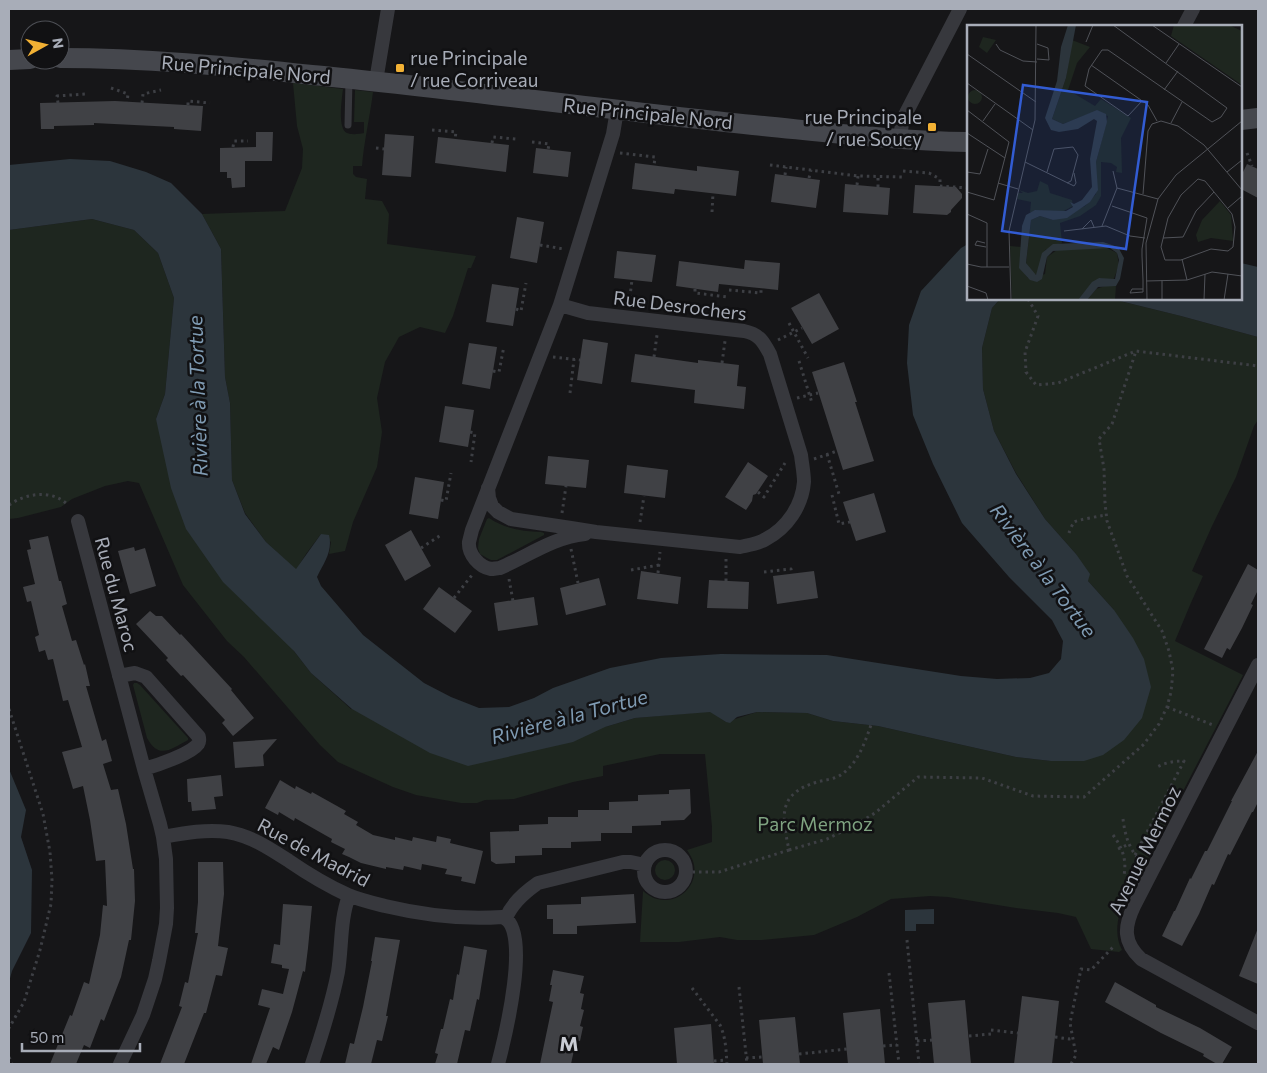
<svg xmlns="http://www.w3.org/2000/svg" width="1267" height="1073" viewBox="0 0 1267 1073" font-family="Commissioner,sans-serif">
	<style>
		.green { fill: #1e261f }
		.water { fill: #2c353c }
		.building { fill: #404145 }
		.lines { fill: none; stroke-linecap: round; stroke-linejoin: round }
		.path { stroke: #3d3f44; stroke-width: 3; stroke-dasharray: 2.5 4; stroke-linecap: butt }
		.lane { stroke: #37383d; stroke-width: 7 }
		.street { stroke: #37383d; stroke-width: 14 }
		.secondary { stroke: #45474d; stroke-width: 20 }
		.poi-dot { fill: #f2b134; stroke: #111113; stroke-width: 2 }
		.labels { text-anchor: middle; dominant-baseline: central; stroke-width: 5; stroke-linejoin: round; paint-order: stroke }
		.poi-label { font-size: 19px; fill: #a8adb8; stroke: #111113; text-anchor: start }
		.street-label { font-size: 19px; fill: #a8adb8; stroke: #111113 }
		.park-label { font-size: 19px; fill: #7fa381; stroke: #111113 }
		.water-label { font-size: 20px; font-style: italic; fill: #7f9bb3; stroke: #111113 }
		.neighbourhood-label { font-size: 20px; font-weight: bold; fill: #c9ccd4; stroke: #111113 }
		.inset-road { fill: none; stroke: #505258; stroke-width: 1 }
		.view { fill: #325cd3; fill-opacity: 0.15; stroke: #325cd3; stroke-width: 2.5 }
		.inset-edge { fill: none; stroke: #a8adb8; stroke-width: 2.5 }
	</style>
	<rect width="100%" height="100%" fill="#161618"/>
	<path class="green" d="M293,83L343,89C342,98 337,129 347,133C352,135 359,134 364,133V122H354L355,90L373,92C370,117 364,141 362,166H353V174L356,177L367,179L365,199L382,201L389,214L387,244L476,256L471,268H468L453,316L445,333L420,327L399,337L385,362L377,398L382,432L377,467L353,522L345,551L329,554L331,542L321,534L306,554L296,570L266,542L245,513L232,480L230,403L225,377L221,249L202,214L285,211L302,168L303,149L297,126Z
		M92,219L134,230L158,253L174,298L165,394L156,419L294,651L311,673L351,709L605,727L635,718L703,712H711L726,722L757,712L807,713L833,721L878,726L1016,757L1051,761L1114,610L1088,581L1076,554L1045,519L1016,473L994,431L983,389L982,348L992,308L1000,299H1112L1181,316L1258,337V420L1254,426L1236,477L1212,526L1192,571L1203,576L1190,605L1175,641L1243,675L1120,913C1116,925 1116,939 1122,950L1119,952L1091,949L1076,917L1058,913L1016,908L948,897L930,896L891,899L857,917L814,935L762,940H737L720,937L679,942H640L643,891C647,894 652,898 657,899C678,905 698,886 694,865C693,859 690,855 687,850L712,842V827L705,754H660L603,766V776L573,782L514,799L485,800L477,803H461L416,795L393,787L338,762L320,745L244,657L227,641L183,585L139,483L128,481L105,486L72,499L61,507L18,518L9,519V230Z
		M489,518C505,529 522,531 541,532L544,533V535L497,560H491L487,558L480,554L478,548L479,539L487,519Z
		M134,683H137L140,685L188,738V740C171,749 159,760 147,738L133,685Z
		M655 870a10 10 0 1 1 20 0a10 10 0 1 1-20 0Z"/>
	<path class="water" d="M70,159L110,161L146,172L171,183L202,214L221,249L225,377L230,403L232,480L245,514L266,542L296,569L321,534L329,535C333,551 324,563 317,577L321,586L363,635L424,683L451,697L479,708L509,707L534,698L553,688L610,668L661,658L721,654L827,655L961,676L997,679L1030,678L1049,673L1061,659L1063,641L1052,620L1009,577L962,523L933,464L913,415L907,363L909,325L921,291L961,248L968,244V299H1000L992,308L982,348L983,389L994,431L1016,474L1045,519L1076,554L1090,574L1088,581L1114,610L1133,638L1144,659L1151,687L1142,718L1124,740L1103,755L1084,761H1051L1016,757L878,726L833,721L807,713L757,712L737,717L730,723L726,722L710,712L635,718L605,727L573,742L468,766L430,753L352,709L311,673L294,651L223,582L186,529L171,488L156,419L165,394L174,298L158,253L134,230L92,219L9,230V165Z
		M1241,263L1258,267V337L1181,316L1112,299H1241Z
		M9,769L26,810L21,837L32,870L31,933L12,971L9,982Z
		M934,909V924H916V931H905V910Z"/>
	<path class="building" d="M115,101L203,106L201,131L174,129V127L94,123V125L54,126V129H41L40,103Z
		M256,132H273L272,161H245V187L232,188L231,178H227V172H220V148L256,147Z
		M385,134L414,136L411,177L382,175Z
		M438,137L509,145L506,172L435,163Z
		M536,148L571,152L568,177L533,173Z
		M635,163L697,171V166L739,171L736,196L675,189L674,194L632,189Z
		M1247,164L1258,169V198L1241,189V176Z
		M775,174L820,180L816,208L771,202Z
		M845,184L890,188L888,215L843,212Z
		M915,185L956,187L962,194V198L951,210V212L947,215L913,213Z
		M517,217L544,222L537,263L510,258Z
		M617,251L656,255L652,282L614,278Z
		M745,260L780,263L778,290L719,284L718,292L676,286L679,261L744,269Z
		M492,284L519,288L513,326L486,322Z
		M819,293L839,329L812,344L791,308Z
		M583,339L608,343L602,384L577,380Z
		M469,343L497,347L490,389L462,384Z
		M635,354L698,363V360L739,365L737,386L746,387L744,409L694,403L695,390L631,382Z
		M844,362L857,402H855L874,461L843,470L812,372Z
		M445,406L474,410L468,447L439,442Z
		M548,456L589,460L586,488L545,484Z
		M748,462L768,476L756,494L753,495L752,501L746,510L725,497Z
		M627,465L668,470L665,498L624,493Z
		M415,477L444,482L438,519L409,514Z
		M874,493L886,532L856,541L843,502Z
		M411,530L431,566L405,581L385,545Z
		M48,536L59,581H61L67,604L62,606L72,641L76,640L84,665L85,664L90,686H86L102,741L106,739L112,761L103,764L111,790L118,789L126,824L133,869H134L135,901L131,940H129L121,977L104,1021L101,1019L90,1048L84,1045L76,1064H50L70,1015L72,1016L84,982L89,984L100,935L103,905L107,906L105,860L96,861L90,820L83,786L73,789L62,752L82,747L68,700L63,701L53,659L48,660L45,650L39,652L35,637L39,635L31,601L27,602L23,587L35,584L27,550L31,549L29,540Z
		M134,547L135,551L145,548L156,586L130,594L118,551Z
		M1248,564L1258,570V590L1251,604L1253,605L1242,628L1230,650L1227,648L1222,658L1204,649Z
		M641,571L681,577L678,604L637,599Z
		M814,571L818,598L777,604L773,576Z
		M599,578L606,605L566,615L560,588Z
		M709,580L749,582L748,609L707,608Z
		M439,587L472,611L455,633L423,609Z
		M534,597L538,625L498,631L494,603Z
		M150,611L156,616H162L180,635L181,634L232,689L231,690L254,718L233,736L222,723L225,720L183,675L181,676L166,660L168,658L136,624Z
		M277,739L263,755L264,766L235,768L233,742Z
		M1258,751V802L1253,812H1252L1230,855L1228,854L1214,885L1212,884L1199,914L1182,946L1162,936L1174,911H1175L1190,878L1191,879L1205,851H1207L1232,801H1231Z
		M221,775L223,796L214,797L216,809L192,811L191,802H188L187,779Z
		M280,780L295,789L296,786L311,794L312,792L346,811L344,814L358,822L356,825L373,835L395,840V837L412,841L413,837L436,842L437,836L451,839L450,843L483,851L475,884L461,881L462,877L445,874L447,869L422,864L421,870L404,866L403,870L386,867V869L361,863L349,857L342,854L345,849L331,842L332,839L295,818L294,821L279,812L278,815L265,808Z
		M690,789L691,813L684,820L661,821V825L632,826V833H601V841L571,842V848H542V855L515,856V863L496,864L491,861L490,832L519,831V825L548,824V817H578V810H609V802L638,801V795L669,794V790Z
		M198,862H223L224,894L218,946L228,948L222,976L216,975L206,1013H204L184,1064H160L182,1007L179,1006L185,982L188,983L198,933H195L198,902Z
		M634,894L636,923L577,926V934H553V919H547V905L581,904V897Z
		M283,904L312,906L308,948L305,972L303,971L292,1012L279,1050L273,1047L266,1064H251L270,1008L258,1005L262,989L283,994L289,969L282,968V965L271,963L274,944L280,945Z
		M1258,928V984L1239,976Z
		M375,937L400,940L386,1016H388L382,1041L377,1040L371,1064H345L350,1043L354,1044L363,1007L372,961H371Z
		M464,946L487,950L479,1000L477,999L470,1031L465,1030L457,1064H435L438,1054L435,1053L441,1029H443L450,999L453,1000L457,974L459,975Z
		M553,970L584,976L580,993L584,994L581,1009L584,1010L580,1026L583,1027L580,1041H576L571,1064H540L553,1002L549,1001L552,985H550Z
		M1115,982L1156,1005V1007L1200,1028L1232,1047L1222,1064H1217L1203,1056L1204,1054L1161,1033L1105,1002Z
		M1022,996L1059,1001L1052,1064H1014Z
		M965,1000L971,1064H934L928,1003Z
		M880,1009L885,1064H848L843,1013Z
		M795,1017L800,1064H763L759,1020Z
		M711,1024L714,1064H677L674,1028Z"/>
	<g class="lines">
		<path class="path" d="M111,88L128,94L127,102
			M58,103L57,96L85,94
			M142,103L143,94L161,90
			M188,105V101L210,103
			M432,130L456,132L455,139
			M532,142L549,144L548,150
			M492,143L493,137L516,139
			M233,147L234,141H248
			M376,148L384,149
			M620,153L655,157L654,166
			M1247,153L1252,166
			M770,165L858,176L902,177
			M903,171L929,173L940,179V186L968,188
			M785,175L786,167
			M809,178L811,170
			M857,185L858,176
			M878,187V176
			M712,212L713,193
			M540,245L564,249
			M695,289V293L728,297
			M729,290L761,293V289
			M1028,299L1038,316L1025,352L1026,372L1036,385L1058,383L1136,351L1258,366
			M629,304L632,280
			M516,309L521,311L526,283
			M789,323L808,358
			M778,340L802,328
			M553,357L580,360
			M654,357L657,335
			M799,361L812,403
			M722,363L725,341
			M493,371L499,372L504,346
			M570,393L574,359
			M797,398L818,393
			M470,432L475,433L471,462
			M827,454L839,494
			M814,459L837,451
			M758,492L764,497L785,463
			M832,495L839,524L850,522
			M441,500L446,501L451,473
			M9,505C26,493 52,489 68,505
			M562,513L566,486
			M640,522L644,496
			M1069,533C1070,530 1072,525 1074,522C1077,520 1100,516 1106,515
			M421,548L441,535
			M571,549L578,583
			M631,570L659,565
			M764,572L791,569L792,574
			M658,573L660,552
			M509,579L513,601
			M726,581V559
			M454,598L472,575
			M1167,707L1213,725
			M9,709L43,814L50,852L52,880L51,904L40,950L24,1002L9,1028
			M1123,819C1125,835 1129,850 1141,861
			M1113,835C1122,847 1127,860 1124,875
			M1118,849L1129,844
			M789,850L827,839L855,825L875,813L918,777L982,778L1033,796L1084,797L1143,745L1159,724L1167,707L1171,692L1173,671L1169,651L1162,631L1127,576L1107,521L1105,503L1104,469L1099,439L1112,424L1136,351
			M1135,855L1184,761C1173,761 1164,763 1155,768
			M686,872H719L789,850C782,816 777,794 817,782C824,780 836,779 842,774C858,763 865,742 871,725
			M907,940L919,1064
			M889,973L899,1064
			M739,987L747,1064
			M692,988L720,1025C726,1038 726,1051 727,1064
			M991,1030L1018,1033
			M969,1036L991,1034
			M1055,1037L1069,1039L1073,1038
			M917,1041L932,1040
			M883,1046L897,1045
			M799,1054L847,1049
			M9,1057L12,1064
			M746,1058L762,1057
			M714,1061L727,1060
			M1071,1064L1076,1055L1070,1023L1081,969L1091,970L1115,945"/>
		<path class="lane" d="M348,125L349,80"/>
		<path class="street" d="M1184,26L1193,9
			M376,81L388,9
			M900,138L902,124L905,115L960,9
			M488,488L489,498L492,506L498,512L511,519L571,528L596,532L740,547C749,545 758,544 766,539C787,528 802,506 804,482C804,473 802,464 801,455L770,354C763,341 759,334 744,331L588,313L560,305
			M78,521L144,769L160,824L163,837L166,859L167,908L166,924L159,961L155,979L143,1015L120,1064
			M585,534C554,537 528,556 500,568C497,568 494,569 491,569C479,567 468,554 469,542C470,538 471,534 472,530L560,305L613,134L617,110
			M1258,665L1134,906C1124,927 1123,942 1141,959L1258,1023
			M119,676L135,673L146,677L199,737C199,740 200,741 198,744C191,754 155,766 144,769
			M163,837C185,833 206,829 228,832C251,836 269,848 289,861C308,874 328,886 348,895C360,900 373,903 385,906C423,915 462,920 502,917C533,926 504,1041 498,1064
			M644 871a21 21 0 1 1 42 0a21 21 0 1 1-42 0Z
			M506,918C512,903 525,892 538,883L623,862H631L645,865
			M312,1064C322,1034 332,1003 338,972C342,947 340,919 349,896"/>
		<path class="secondary" d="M60,58C144,58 228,66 312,75C459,89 606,110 753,125C825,132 897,141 968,142
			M9,60L30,59
			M1241,120L1258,118"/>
	</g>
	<g class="poi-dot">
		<rect x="395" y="63" width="10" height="10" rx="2.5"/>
		<rect x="927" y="122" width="10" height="10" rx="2.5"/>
	</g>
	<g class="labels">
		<g class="poi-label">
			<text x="410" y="57">rue Principale<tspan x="410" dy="22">/ rue Corriveau</tspan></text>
			<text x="922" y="116" text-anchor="end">rue Principale<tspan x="922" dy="22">/ rue Soucy</tspan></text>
		</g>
		<g class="street-label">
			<text transform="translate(246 69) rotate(5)">Rue Principale Nord</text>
			<text transform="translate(648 113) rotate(6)">Rue Principale Nord</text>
			<text transform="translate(680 305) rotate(7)">Rue Desrochers</text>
			<text transform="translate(117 594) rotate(75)">Rue du Maroc</text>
			<text transform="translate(1144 850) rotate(-64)">Avenue Mermoz</text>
			<text transform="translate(314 852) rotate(28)">Rue de Madrid</text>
		</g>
		<g class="park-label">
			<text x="815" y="823">Parc Mermoz</text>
		</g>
		<g class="water-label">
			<text transform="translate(197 396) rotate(-92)">Rivière à la Tortue</text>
			<text transform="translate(1044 570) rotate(53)">Rivière à la Tortue</text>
			<text transform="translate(569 716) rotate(-15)">Rivière à la Tortue</text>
		</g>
		<g class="neighbourhood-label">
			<text x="569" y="1043">M</text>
		</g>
	</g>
	<g transform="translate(967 25)">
		<rect width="275" height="275" fill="#161618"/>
		<path d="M207,0H262L275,6V60L204,11ZM16,12L29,15L20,28L12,22ZM105,15L123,22L110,38L101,65L128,81L134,74L164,93L154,113L155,148L149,147L150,142L144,138L134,137V171L129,180L113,191L93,198L95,218L78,225L71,249L66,250L59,238L64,195L73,191L86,195L118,181L129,169V137L141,91L124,88L96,99L85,94L99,53ZM1 72a7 7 0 1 1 14 0a7 7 0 1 1-14 0ZM73,156L81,160L83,168L105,175L106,181L95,187H63L64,177L50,174L51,168H56L52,165L61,168L70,166ZM253,176L264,190L266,216L244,213L231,217L229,210L235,195ZM43,221L55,222L56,246L61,253L78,249L80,232L90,225L138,222L150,228L152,240L146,256L132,253L111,275H45ZM138,261H149L148,275H120L129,264Z" fill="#1e261f"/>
		<path d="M101,0H109L99,53L85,94L96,99L130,85L139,89L140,97L129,137L131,165L123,177L100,193L86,195L73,191L64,195L59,238L69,250L75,228L86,219L136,217L151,222L157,233L153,254L149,261L131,262L120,275H111L125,257L132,253L148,254L152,235L150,228L143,223L86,226L80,232L75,254L70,257L63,255L52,243L55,201L59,190L68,185L99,186L106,182L103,177L107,179L115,175L125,162L123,134L130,96L127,94L111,104L92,107L84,105L78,93L90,56L94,22Z" fill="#2c353c"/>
		<path class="inset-road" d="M146,0L260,83L254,92L245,97L141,25H135L122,44L118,61L161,91L175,76M185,0L275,62M119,17L126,0M29,19L33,25L56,36L70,37M0,29L69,77M70,34L82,35L81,23L70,19M199,38L212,19M124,40L181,80L190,96M0,58L66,105M197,65L211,46M0,85L42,117L27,175L0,167M16,96L28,79M204,98L215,77M0,108L38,133M58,137L107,161L109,158L107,148M146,146L150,163M0,147L13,149L21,124M80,147L87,124L106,122L111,130L104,156L100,158M260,147L275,135M231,154L238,156L265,189L268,202L266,222L261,226L244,224L214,235H198L194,222L201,193L214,170ZM31,158L51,164M176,169L181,106L185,99L194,96L211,101L237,120L275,165M145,181L180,193L175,224V231L176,255V267L163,268L165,264H176M261,183L275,171M0,189L20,198V242M135,201L150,163L191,174M115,204L124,195L127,202M97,206L139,201L163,211L178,213M196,213L216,212L229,186L247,167M18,218L10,216L8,220L19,222M215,234L220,255M0,239L14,242H42M195,255V275M179,256L220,255L245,247L275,251M0,261L19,268L21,275M44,275L42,206L68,95L69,0M180,275L179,218L191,174L209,150L275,96M237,275L238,249M257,275L261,249"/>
		<path class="view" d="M56,60L180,77L159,224L35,206Z"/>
		<rect width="275" height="275" class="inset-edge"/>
	</g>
	<rect width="1267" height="1073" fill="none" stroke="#a8adb8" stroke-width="20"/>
	<g transform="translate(45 45) rotate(82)"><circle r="24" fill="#111113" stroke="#4d4f55"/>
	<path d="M0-4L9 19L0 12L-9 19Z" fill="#f2b134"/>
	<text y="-8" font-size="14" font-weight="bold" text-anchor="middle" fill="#a8adb8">N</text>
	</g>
	<path d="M22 1043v8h118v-8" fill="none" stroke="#a8adb8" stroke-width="2.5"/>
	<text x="30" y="1043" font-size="15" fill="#a8adb8" stroke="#111113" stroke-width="4" paint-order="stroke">50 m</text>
</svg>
